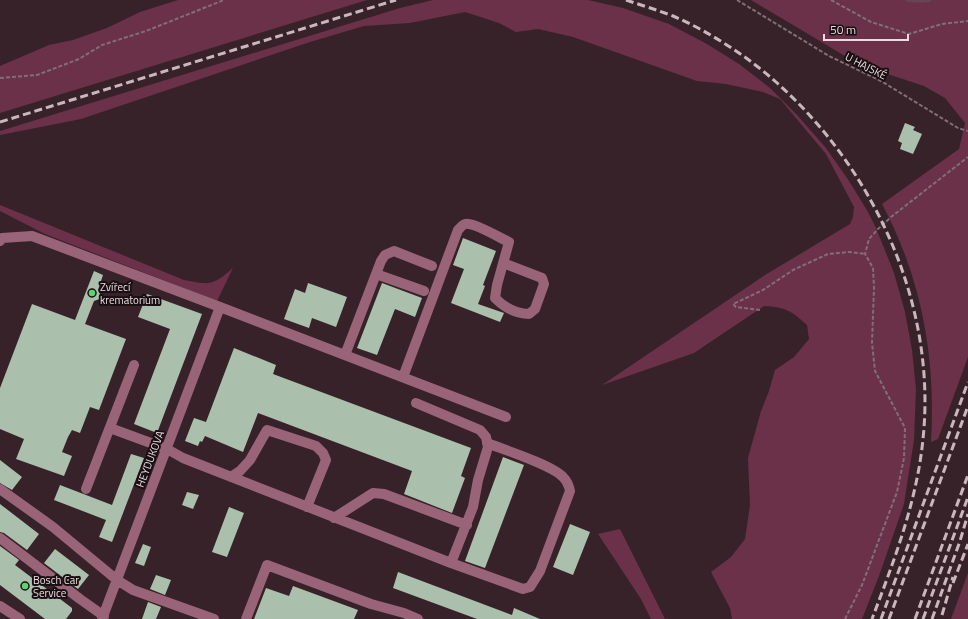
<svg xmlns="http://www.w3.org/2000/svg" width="968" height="619" viewBox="0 0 968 619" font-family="'Titillium Web',sans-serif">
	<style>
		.green { fill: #6a3148 }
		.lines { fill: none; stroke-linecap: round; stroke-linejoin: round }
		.stream { stroke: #6a4355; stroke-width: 3.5 }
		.building { fill: #aac0ac }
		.path { stroke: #826f75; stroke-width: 2; stroke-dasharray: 4 2; stroke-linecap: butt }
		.minor { stroke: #9a6478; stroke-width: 10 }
		.rail { stroke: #c8b8be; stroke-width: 3; stroke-dasharray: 8 4; stroke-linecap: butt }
		.poi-dot { fill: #58d570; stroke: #190f12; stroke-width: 1.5 }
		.labels { text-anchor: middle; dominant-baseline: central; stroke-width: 4; stroke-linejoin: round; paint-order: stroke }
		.street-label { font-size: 11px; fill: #ebdce1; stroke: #190f12 }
		.poi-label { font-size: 11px; fill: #ebdce1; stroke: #190f12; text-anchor: start }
	</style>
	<rect width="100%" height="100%" fill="#38222a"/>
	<path class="green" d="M178,0H367L0,113V66L49,45L73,40L107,28L140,12Z
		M433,0H588L623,8L669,24L707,44L739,64L770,88L797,115L826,148L849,181L868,212L876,228L894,273L905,312L912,350L916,389L914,440L904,504L879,576L862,619H732L730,608L711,572L731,557L745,539L750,505L748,458L761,411L769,391L775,370L794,357L809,339L807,325C792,311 785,307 764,306L694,353L602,385L765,275L850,224L853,217L854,207L826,154L780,99L763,92L726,84L697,81L573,37L538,29L516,32L499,23L465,12L410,23L364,26L310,42L81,119L0,135V131L400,8Z
		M751,0H968V357L938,439L931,442C936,358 922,279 882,204L959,149L965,123L945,98L924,86L860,65Z
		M0,205L184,280C211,285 212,286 233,268L217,301L45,234L0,211Z
		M620,529L665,619H651L641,599L598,534Z
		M968,573V619H951Z"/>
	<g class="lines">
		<path class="stream" d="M907,0L923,1L930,0"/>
	</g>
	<path class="building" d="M905,123L915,127L913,130L922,134L913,154L900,149L902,143L898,141Z
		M463,238L496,251L483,285L485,286L478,304L504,313L500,322L451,303L464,269L453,265Z
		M94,271L103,275L98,290L102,298L94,301L85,324L126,339L99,410L90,407L80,433L72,430L68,437L62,452L72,456L64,476L16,459L24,439L0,429V388L32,304L75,320Z
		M308,283L347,297L336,327L312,318L309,328L284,319L295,289L305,293Z
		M382,283L422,298L415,317L395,309L377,355L357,348Z
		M147,294L202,314L157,433L134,424L170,329L138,317Z
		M234,348L276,365L273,374L471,448L461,476L465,478L452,513L404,494L412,471L258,413L243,452L205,436L202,442L200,441L198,446L185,441L194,418L206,422Z
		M131,454L144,458L112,542L99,537L106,520L54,500L60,485L112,505Z
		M503,457L524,465L485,568L465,561Z
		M0,460L22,477L12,490L0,483Z
		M187,492L199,495L193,509L182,505Z
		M0,504L39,534L27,550L4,533L0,532Z
		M229,507L244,513L227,557L212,552Z
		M570,524L590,532L573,575L553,567Z
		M143,544L151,547L144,566L135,563Z
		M0,546L19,560L15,565L72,608V611L66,619H45L0,585Z
		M55,549L89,575L78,589L44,563Z
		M398,572L512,615L514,608L540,619H477L393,588Z
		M156,575L171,580L165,595L150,589Z
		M293,586L358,610L354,619H254L266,588L289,596Z
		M148,602L161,607L156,619H142Z"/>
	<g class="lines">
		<path class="path" d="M737,0L829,56L881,81L958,128L968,131
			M831,0L871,22L909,34L942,24L968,21
			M0,78L37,75L79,59L102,45L146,31L224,0
			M760,310L736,307L733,304L763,290L793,270L828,254L849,252L865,254
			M845,619L862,585L897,492L904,458L905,428L875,371L872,343L874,288L873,268L865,254L869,239L878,229L891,217L968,157"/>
		<path class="minor" d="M0,241L2,238L32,236L220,307L506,417
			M376,274L424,291
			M345,355L381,261L385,255L394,251L432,266
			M403,377L458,230C461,227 464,223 468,224C477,224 500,238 509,242L497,285L495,298C505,308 515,314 529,314L535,309L544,284L542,278L503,263
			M110,428L167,449L183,458L451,563L473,507L478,480L488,447L486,437L480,430L416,403
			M231,477L240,471L250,460L267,430L316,446L323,453L326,460L307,507
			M0,489L53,527L117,580L133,590L214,619
			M86,489L134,365
			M334,518L373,493L384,494L467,525
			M0,538L80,599L104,616
			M451,563L523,589L530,587L540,571L570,491C569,486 567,481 563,477C552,465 505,450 487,443
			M0,606L20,619
			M102,619L220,307
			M246,619L267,565L371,604L404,613L418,619"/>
		<path class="rail" d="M626,0C641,5 657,10 673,16C708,31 747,56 776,82C875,170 937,306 923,439C917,501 894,561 872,619
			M0,122L396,0
			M953,583L968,544
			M942,615L953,577
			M881,619L968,382
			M889,619L968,406
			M915,619L968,475
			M923,619L968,497
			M932,619L960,541L968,514"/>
	</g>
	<g class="poi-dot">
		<circle cx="92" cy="293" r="4"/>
		<circle cx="25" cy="586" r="4"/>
	</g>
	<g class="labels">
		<g class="street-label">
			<text transform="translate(866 66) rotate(27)">U HAJSKÉ</text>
			<text transform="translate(150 459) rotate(-69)">HEYDUKOVA</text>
		</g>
		<g class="poi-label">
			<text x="100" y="287">Zvířecí<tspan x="100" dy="13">krematorium</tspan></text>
			<text x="33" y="580">Bosch Car<tspan x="33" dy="13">Service</tspan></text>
		</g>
	</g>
	<path d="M824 34v6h84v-6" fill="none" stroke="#ebdce1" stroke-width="2"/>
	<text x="830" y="34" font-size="12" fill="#ebdce1" stroke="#190f12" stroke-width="3" paint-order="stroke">50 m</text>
</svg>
